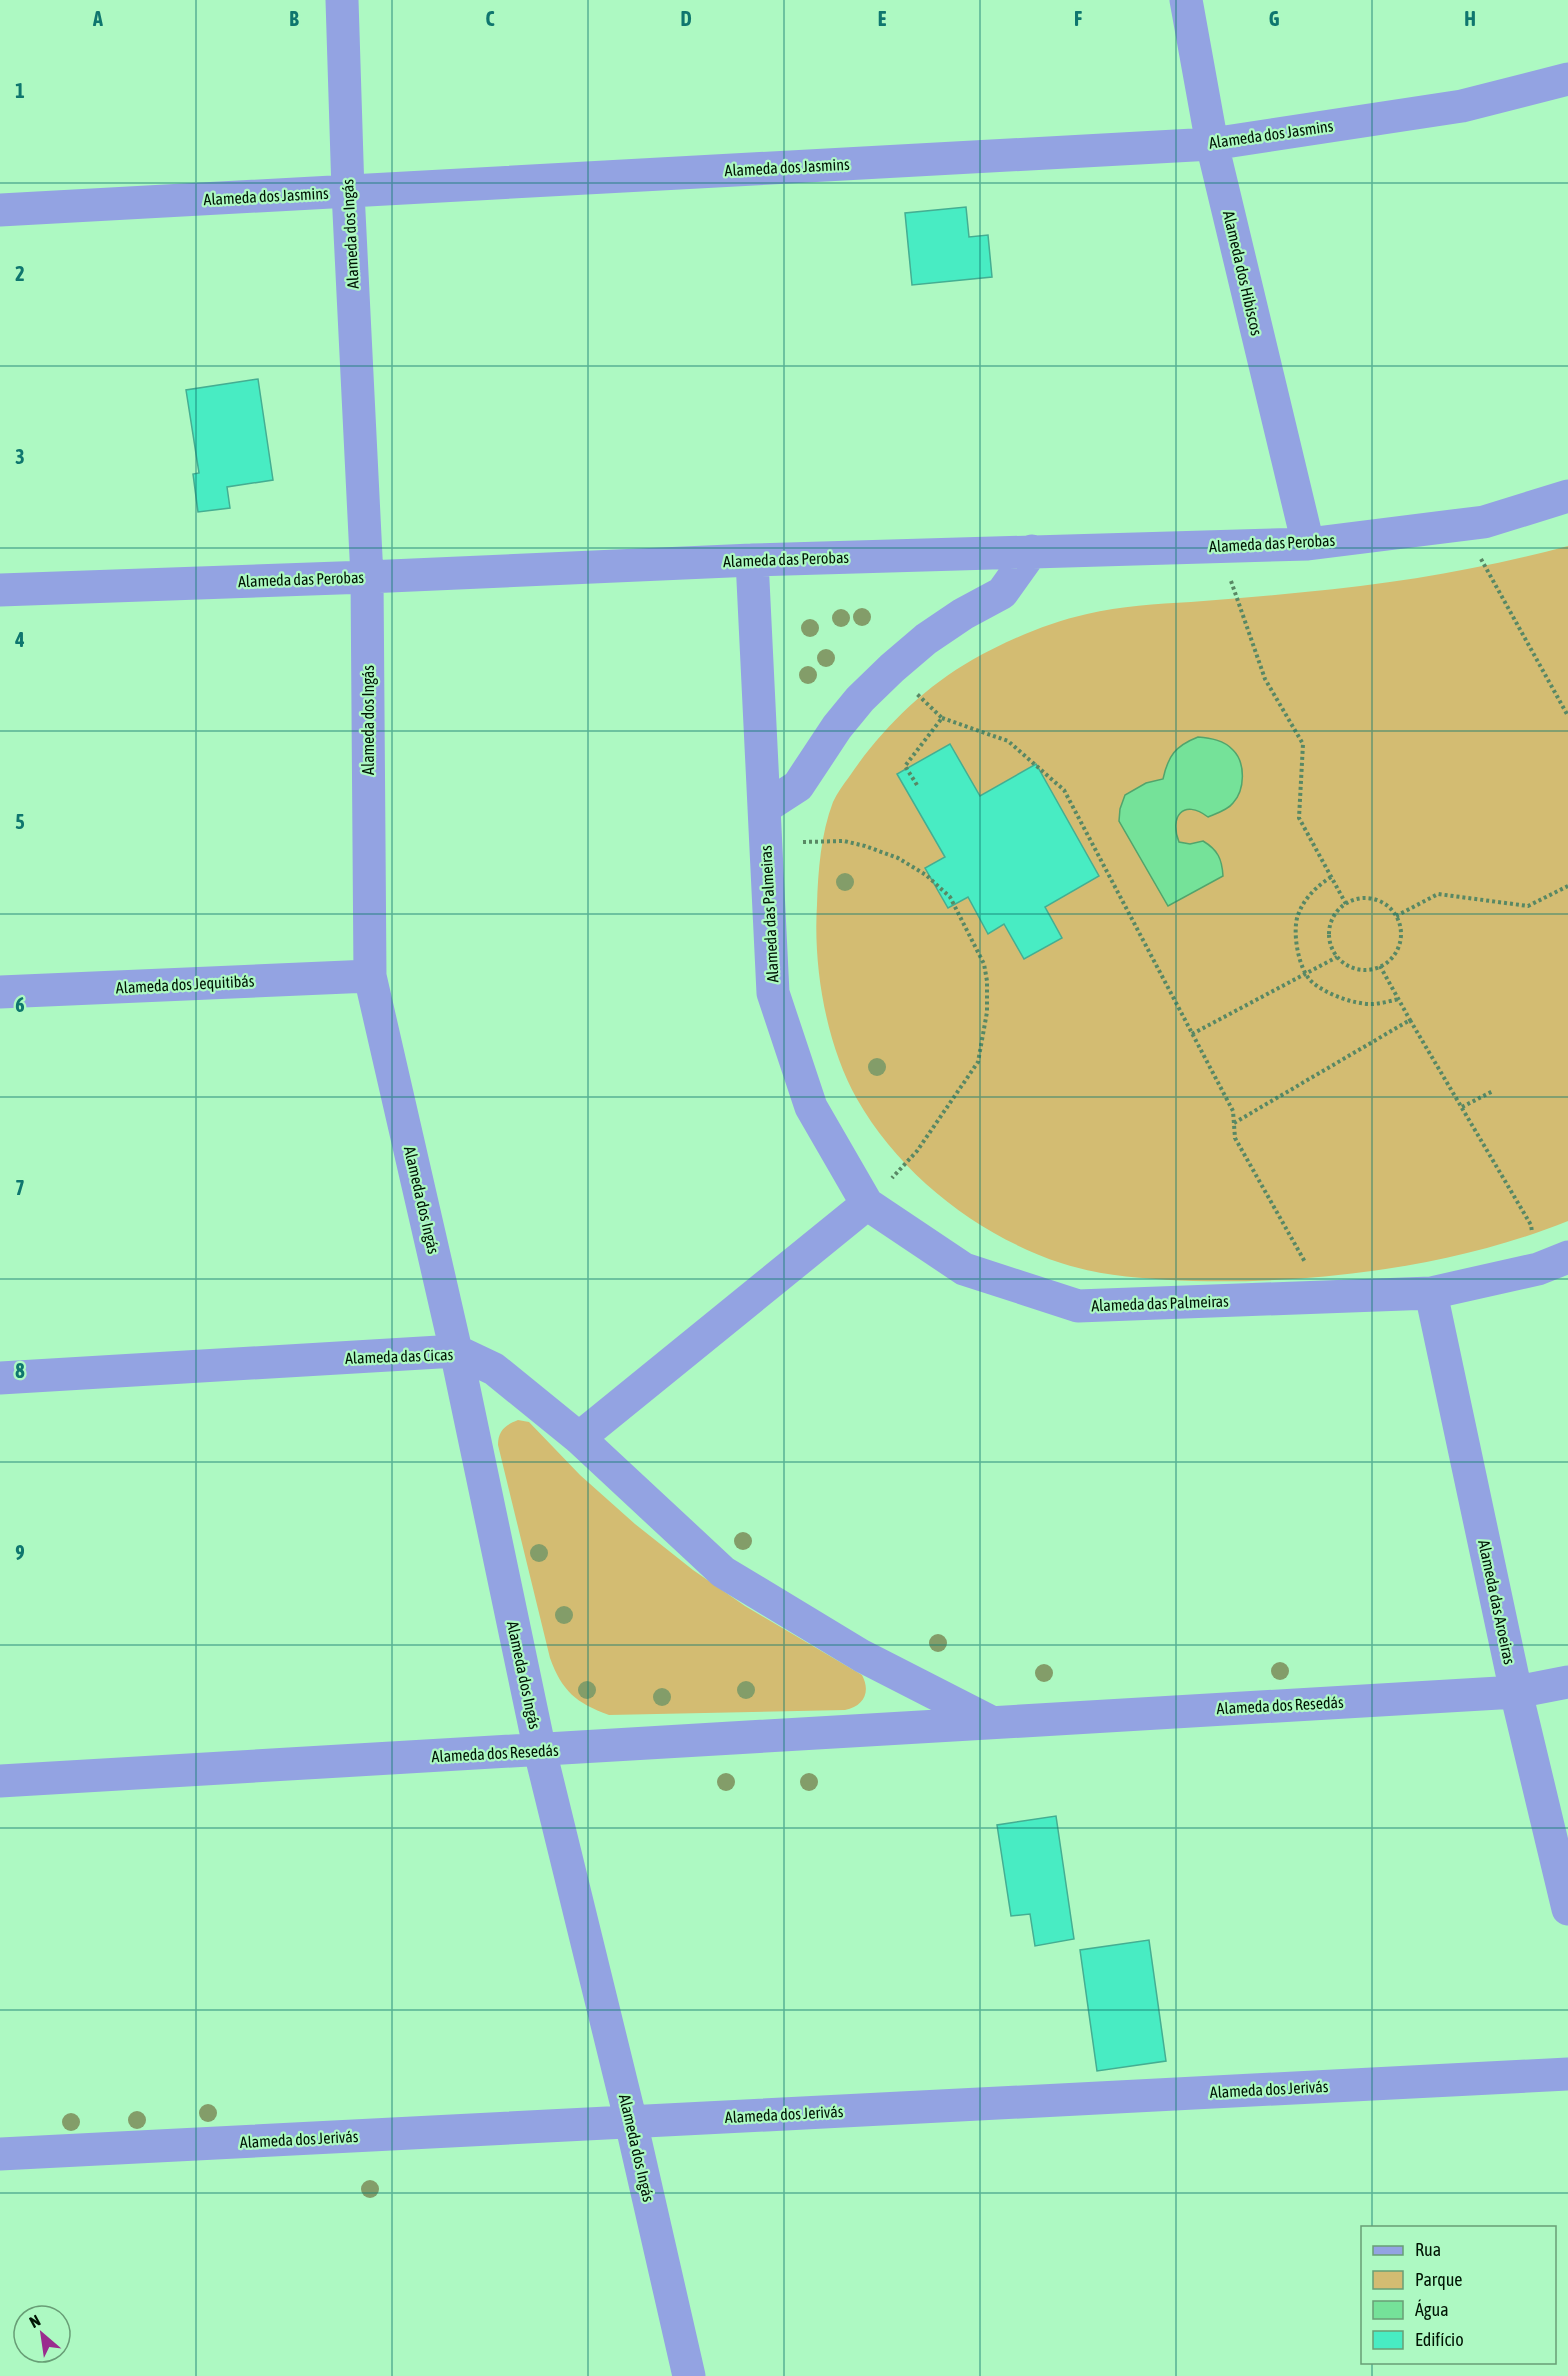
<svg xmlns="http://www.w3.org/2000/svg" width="1568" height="2376" viewBox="0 0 1568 2376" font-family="'Asap Condensed',sans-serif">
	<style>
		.green { fill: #d3bc72 }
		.water { fill: #75e299; stroke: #52a46c; stroke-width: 1.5 }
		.building { fill: #48ecc3; stroke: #44ae92; stroke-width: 1.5 }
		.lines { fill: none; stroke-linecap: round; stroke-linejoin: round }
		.path { stroke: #588864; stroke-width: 4; stroke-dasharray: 3 3; stroke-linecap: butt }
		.minor { stroke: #93a3e2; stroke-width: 33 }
		.tree { fill: #839d69 }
		.grid { fill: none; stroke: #0f766e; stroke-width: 1.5; stroke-opacity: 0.55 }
		.labels { text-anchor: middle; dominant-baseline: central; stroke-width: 4.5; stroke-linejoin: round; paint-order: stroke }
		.street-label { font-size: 16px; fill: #001504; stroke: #adf9c2 }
		.grid-label { font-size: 20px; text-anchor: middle; font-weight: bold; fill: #0f766e; stroke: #adf9c2; stroke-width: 4.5; stroke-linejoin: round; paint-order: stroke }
	</style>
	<rect width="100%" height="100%" fill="#adf9c2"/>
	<path class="green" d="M1568,546V1221C1453,1267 1316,1284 1193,1281C1148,1279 1104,1277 1061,1263C979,1236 900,1175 857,1099C826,1044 813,967 817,905C818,871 821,833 833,802C837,793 843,785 849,777C880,731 923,688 972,660C1008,640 1047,623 1087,614C1121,606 1156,604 1191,602C1229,599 1267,596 1305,592C1393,584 1482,569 1568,546Z
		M518,1420L529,1422L580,1475L635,1524L693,1570L745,1606L862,1675C871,1692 864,1706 845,1710L609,1715C576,1703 562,1691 550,1658L498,1445C498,1431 505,1425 518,1420Z"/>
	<path class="water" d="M1198,737C1210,738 1224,740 1233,750C1246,763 1245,790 1233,803C1228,810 1215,814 1208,817C1183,798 1169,817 1179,842L1190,844L1203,841C1218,850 1222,859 1223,876L1168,906L1119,821L1120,809L1125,795L1146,783L1163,779C1168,756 1175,746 1198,737Z"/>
	<path class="building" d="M966,207L969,237L988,235L992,277L912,285L905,213Z
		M258,379L273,480L227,487L230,508L198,512L193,474L199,473L186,390Z
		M950,744L980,796L1036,764L1099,876L1045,907L1062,938L1024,959L1004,924L988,934L968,897L948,908L925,868L945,857L897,774Z
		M1056,1816L1074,1939L1035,1946L1030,1914L1011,1916L997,1825Z
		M1149,1940L1166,2061L1097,2071L1080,1950Z"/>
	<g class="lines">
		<path class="path" d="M1481,559L1568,716
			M1231,581L1265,679L1303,744L1299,818L1346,904
			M942,718L1008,741L1064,790L1233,1111L1235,1138L1305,1262
			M917,785L905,766L942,718L917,694
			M803,842L844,841L865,846L898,858L926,875L950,897L984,964L987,981V1012L978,1062L917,1151L892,1178
			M1331,877C1317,886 1304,898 1298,915C1292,931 1298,968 1311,981C1325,994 1353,1004 1371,1004C1380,1004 1390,1001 1399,999
			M1329 934a36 36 0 1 1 72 0a36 36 0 1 1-72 0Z
			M1396,916L1438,894L1528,906L1568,886
			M1380,966L1410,1020
			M1192,1034L1337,957
			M1462,1107L1493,1091
			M1234,1123L1410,1020L1531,1225L1532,1232"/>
		<path class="minor" d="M342,0L348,192L367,577L370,976L456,1351L540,1751L631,2122L689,2376
			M1186,0L1212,144L1308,544
			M0,210L1212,144L1462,106L1568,79
			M752,560L773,993L811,1107L867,1204L964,1269L1078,1306L1431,1293L1538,1269L1568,1257
			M0,590L367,577L752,560L1308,544L1484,522L1568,496
			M764,808L798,786L837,727L860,699L892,668L926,639L963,614L1002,593L1032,551
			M0,992L370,976
			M1431,1293L1516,1692L1568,1909
			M0,1378L456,1351L494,1369L579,1438L723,1572L862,1656L989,1721
			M579,1438L867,1204
			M0,1781L1516,1692L1568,1682
			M0,2154L1568,2074"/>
	</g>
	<g class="tree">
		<circle cx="862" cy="617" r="9"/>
		<circle cx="841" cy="618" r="9"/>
		<circle cx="810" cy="628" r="9"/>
		<circle cx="826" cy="658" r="9"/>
		<circle cx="808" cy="675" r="9"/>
		<circle cx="845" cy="882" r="9"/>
		<circle cx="877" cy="1067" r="9"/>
		<circle cx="743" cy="1541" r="9"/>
		<circle cx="539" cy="1553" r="9"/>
		<circle cx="564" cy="1615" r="9"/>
		<circle cx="938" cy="1643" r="9"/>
		<circle cx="1280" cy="1671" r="9"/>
		<circle cx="1044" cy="1673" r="9"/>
		<circle cx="587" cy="1690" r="9"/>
		<circle cx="746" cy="1690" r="9"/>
		<circle cx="662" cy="1697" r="9"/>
		<circle cx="726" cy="1782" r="9"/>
		<circle cx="809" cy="1782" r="9"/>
		<circle cx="208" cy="2113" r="9"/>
		<circle cx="137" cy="2120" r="9"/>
		<circle cx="71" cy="2122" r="9"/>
		<circle cx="370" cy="2189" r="9"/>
	</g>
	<path class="grid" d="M196,0V2376M392,0V2376M588,0V2376M784,0V2376M980,0V2376M1176,0V2376M1372,0V2228M0,183H1568M0,366H1568M0,548H1568M0,731H1568M0,914H1568M0,1097H1568M0,1279H1568M0,1462H1568M0,1645H1568M0,1828H1568M0,2010H1568M0,2193H1568M1372,2362V2376"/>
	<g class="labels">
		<g class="street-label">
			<text transform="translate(1271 134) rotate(-8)">Alameda dos Jasmins</text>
			<text transform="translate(787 167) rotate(-3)">Alameda dos Jasmins</text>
			<text transform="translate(266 196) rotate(-3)">Alameda dos Jasmins</text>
			<text transform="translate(350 234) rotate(-93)">Alameda dos Ingás</text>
			<text transform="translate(1243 273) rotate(77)">Alameda dos Hibiscos</text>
			<text transform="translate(1272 543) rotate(-3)">Alameda das Perobas</text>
			<text transform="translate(786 559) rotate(-2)">Alameda das Perobas</text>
			<text transform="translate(301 579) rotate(-2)">Alameda das Perobas</text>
			<text transform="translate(368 720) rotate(-90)">Alameda dos Ingás</text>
			<text transform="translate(769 914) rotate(-93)">Alameda das Palmeiras</text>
			<text transform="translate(185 984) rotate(-3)">Alameda dos Jequitibás</text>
			<text transform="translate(422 1200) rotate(77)">Alameda dos Ingás</text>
			<text transform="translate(1160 1303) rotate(-2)">Alameda das Palmeiras</text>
			<text transform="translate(399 1356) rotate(-2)">Alameda das Cicas</text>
			<text transform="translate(1497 1602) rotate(78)">Alameda das Aroeiras</text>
			<text transform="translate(524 1675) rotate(78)">Alameda dos Ingás</text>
			<text transform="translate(1280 1705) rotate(-3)">Alameda dos Resedás</text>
			<text transform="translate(495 1753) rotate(-3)">Alameda dos Resedás</text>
			<text transform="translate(1269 2089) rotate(-3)">Alameda dos Jerivás</text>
			<text transform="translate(784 2114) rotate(-3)">Alameda dos Jerivás</text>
			<text transform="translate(299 2139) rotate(-3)">Alameda dos Jerivás</text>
			<text transform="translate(637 2148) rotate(77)">Alameda dos Ingás</text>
		</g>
	</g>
	<g class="grid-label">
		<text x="98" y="26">A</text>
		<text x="294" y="26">B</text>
		<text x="490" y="26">C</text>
		<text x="686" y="26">D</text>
		<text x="882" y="26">E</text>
		<text x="1078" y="26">F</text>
		<text x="1274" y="26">G</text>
		<text x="1470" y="26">H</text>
		<text x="20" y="98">1</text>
		<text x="20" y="281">2</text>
		<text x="20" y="464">3</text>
		<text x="20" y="647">4</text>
		<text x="20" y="829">5</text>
		<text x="20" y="1012">6</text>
		<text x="20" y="1195">7</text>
		<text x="20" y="1378">8</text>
		<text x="20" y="1560">9</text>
	</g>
	<rect x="1361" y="2226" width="195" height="138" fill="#adf9c2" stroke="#689e76" stroke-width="1.5"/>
	<rect x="1373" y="2246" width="30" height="9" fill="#93a3e2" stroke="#689e76" stroke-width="1.5"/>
	<text x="1415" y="2256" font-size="18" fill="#001504">Rua</text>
	<rect x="1373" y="2271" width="30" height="18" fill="#d3bc72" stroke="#689e76" stroke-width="1.5"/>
	<text x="1415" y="2286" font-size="18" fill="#001504">Parque</text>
	<rect x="1373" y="2301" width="30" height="18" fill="#75e299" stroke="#689e76" stroke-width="1.5"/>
	<text x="1415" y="2316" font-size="18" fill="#001504">Água</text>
	<rect x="1373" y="2331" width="30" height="18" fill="#48ecc3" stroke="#689e76" stroke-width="1.5"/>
	<text x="1415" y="2346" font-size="18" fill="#001504">Edifício</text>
	<g transform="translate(42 2334) rotate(331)"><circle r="28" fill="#adf9c2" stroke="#689e76" stroke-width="1.5"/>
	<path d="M0-4.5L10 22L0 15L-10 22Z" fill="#9a2d8e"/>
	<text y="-9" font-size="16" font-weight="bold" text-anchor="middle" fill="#001504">N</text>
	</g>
</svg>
